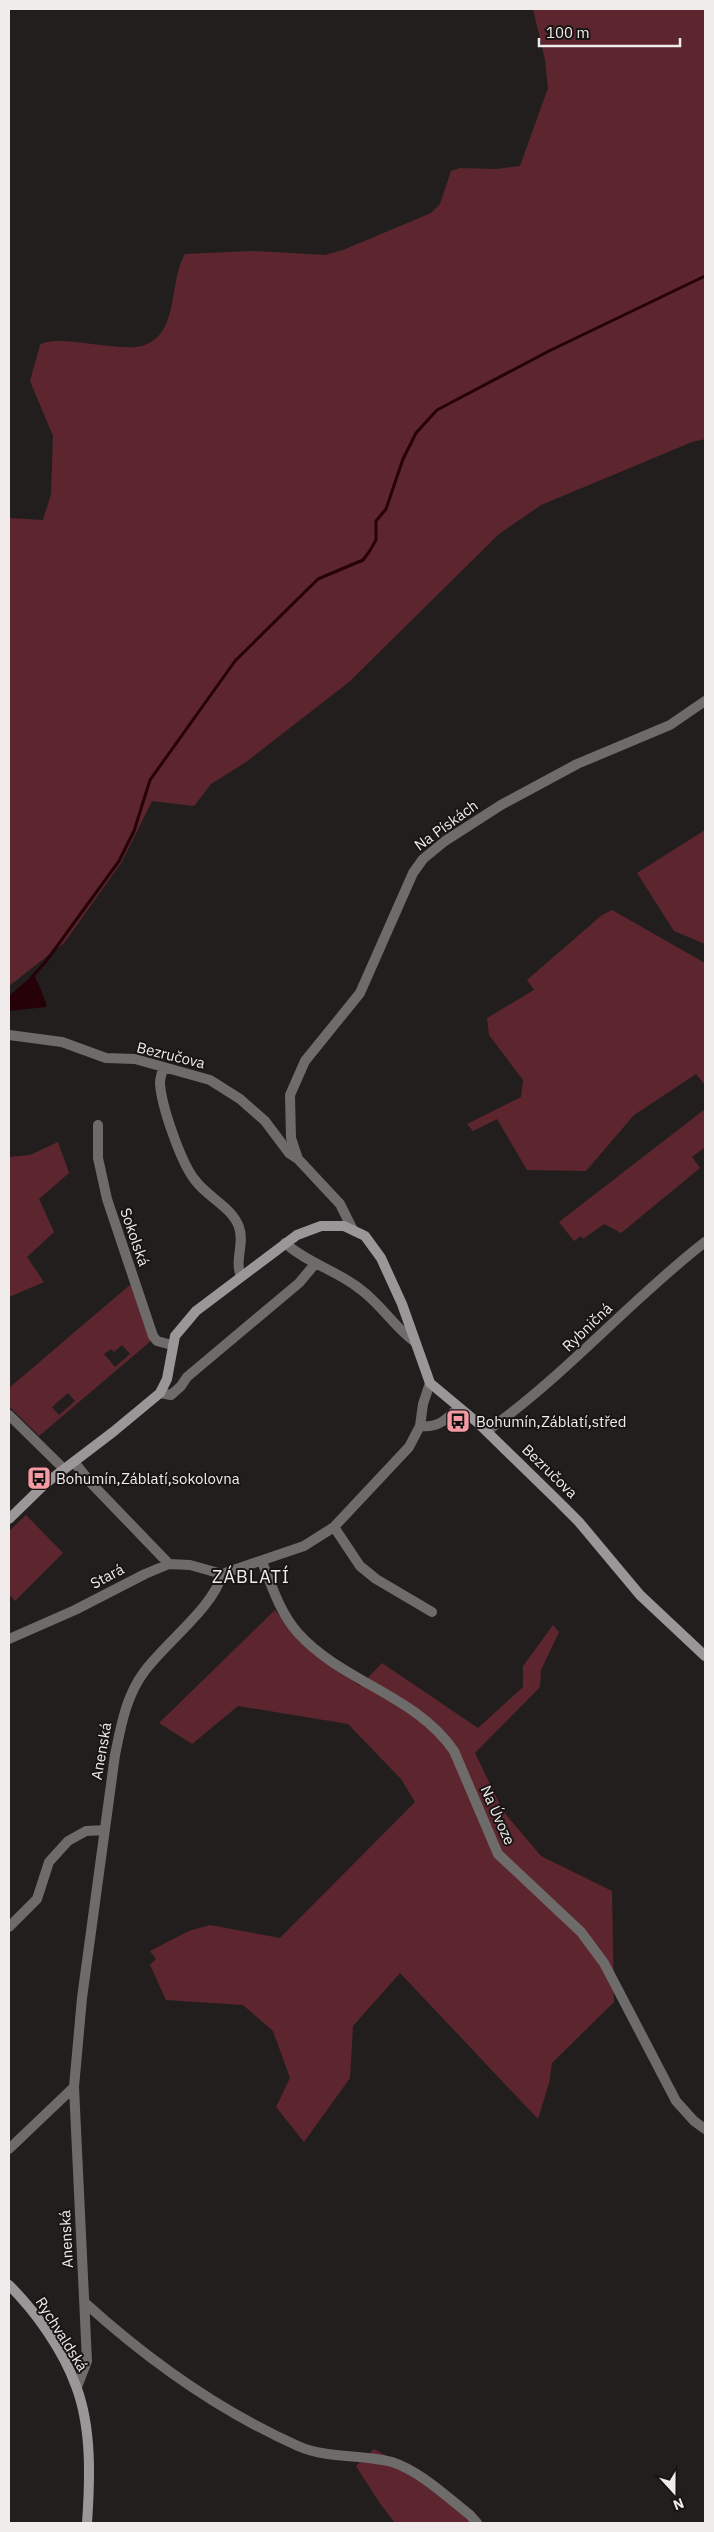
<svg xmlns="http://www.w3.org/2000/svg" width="714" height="2532" viewBox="0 0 714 2532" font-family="'IBM Plex Sans',sans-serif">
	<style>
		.green { fill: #5d262e; fill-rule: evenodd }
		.water { fill: #260108 }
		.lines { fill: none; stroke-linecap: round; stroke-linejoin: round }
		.stream { stroke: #260108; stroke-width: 3 }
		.street { stroke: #6e6b6b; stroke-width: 10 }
		.secondary { stroke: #9b9697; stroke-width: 10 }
		.labels { text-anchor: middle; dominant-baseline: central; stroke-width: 4; stroke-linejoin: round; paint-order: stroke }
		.street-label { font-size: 15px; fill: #f0ecec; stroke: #1a1515 }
		.poi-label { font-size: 15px; fill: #f0ecec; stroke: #1a1515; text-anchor: start }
		.quarter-label { font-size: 18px; letter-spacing: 1px; fill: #f0ecec; stroke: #1a1515 }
	</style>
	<rect width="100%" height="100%" fill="#231e1e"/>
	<path class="green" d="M533,9H705V439L692,442L541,505L499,534L349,682L246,762L211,784L194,806L152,801L121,863L64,943L9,986V518L43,520L51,494L53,436L30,381L40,345C53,333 118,352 142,346C180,335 168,283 185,254L252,251L325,255L343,250L431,213L440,204L451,171L460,168L496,169L520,166L548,88L545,60Z
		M705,830V944L674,931L637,873Z
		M612,910L705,963V1085L696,1074L634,1115L586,1171L527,1170L497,1119L473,1131L467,1124L521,1097L523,1080L489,1035L487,1018L534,990L527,980L602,915Z
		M705,1109V1147L692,1157L700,1168L621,1233L604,1224L583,1239L581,1236L574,1241L559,1222Z
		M58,1142L69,1173L39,1199L54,1232L27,1257L44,1282L9,1297V1157L30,1155Z
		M131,1284L152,1340L39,1436L9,1406V1388ZM122,1345L130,1354L115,1367L104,1354L111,1349L114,1352ZM68,1393L75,1401L59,1415L52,1407Z
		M26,1515L63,1553L15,1601L9,1594V1531Z
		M275,1610L302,1644L360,1686L382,1663L478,1728L523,1687V1666L553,1625L559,1632L541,1670L540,1687L475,1753L503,1811L541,1856L612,1891L614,2002L552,2063L549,2083L538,2119L400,1973L353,2026L350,2078L304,2142L276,2107L290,2078L273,2031L243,2005L166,2000L150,1965L156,1959L150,1951L189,1931L210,1925L280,1938L415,1802L401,1779L348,1724L238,1706L192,1744L159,1723Z
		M374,2449L436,2483L484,2523H395L379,2502L356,2466Z"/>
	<path class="water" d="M34,974L46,1007L9,1011V996Z"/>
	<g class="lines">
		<path class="stream" d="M32,977L47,960L119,861L134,831L150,780L235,661L318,579L363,560L369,552L376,540V521L386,509L403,459L416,433L437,410L549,351L705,276
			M37,984L45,1004L42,1005"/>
		<path class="street" d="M9,1035L62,1042L106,1058L135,1059L210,1080L240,1099L265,1121L289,1153L298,1159L340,1204L352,1228
			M163,1068C162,1073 160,1078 160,1083C161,1105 181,1163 195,1180C207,1197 232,1207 239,1227C245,1244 234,1260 241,1276
			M98,1125V1158L107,1199L153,1336L157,1341L172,1345
			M298,1159L291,1138L290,1095L305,1061L360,993L413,873L423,859L445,841L501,805L577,764L670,725L705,701
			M285,1243C307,1263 336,1270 360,1289C381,1304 394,1327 415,1342
			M160,1393L171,1395L181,1386L187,1377L299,1283L315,1264
			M9,1415L64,1469
			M420,1426C438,1428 446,1420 458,1408
			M487,1431C566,1375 629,1301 705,1242
			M74,1462L91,1483L169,1564
			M334,1527L360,1566L376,1579L432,1612
			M262,1562C272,1586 280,1613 298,1633C342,1682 416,1695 454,1751L498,1854L581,1932L604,1963L676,2101L694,2121L705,2129
			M9,1639L75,1610L145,1574L169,1564L190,1565L222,1574
			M9,1927L37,1899L49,1862L68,1841L86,1831L105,1830
			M9,2149L74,2087
			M84,2302C148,2360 219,2411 298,2446C327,2459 362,2454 392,2462C420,2471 447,2497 470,2515L477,2523
			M77,2387L87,2361L74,2087L82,1998L115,1755C121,1726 126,1696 144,1672C165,1643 214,1607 222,1574L304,1546L334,1527L409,1447L420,1426L423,1404L430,1383"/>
		<path class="secondary" d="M9,1519L46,1483L113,1432L160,1393L167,1379L175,1336L196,1311L297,1235L321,1226H344L365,1236L381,1258L402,1304L430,1383L478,1423L557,1500L579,1522L640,1595L705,1656
			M9,2285C36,2312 63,2350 76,2386C92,2428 90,2480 87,2523"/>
	</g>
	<defs>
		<g id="bus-square" transform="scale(1.25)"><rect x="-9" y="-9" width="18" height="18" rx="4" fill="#f49aa3" stroke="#1a1515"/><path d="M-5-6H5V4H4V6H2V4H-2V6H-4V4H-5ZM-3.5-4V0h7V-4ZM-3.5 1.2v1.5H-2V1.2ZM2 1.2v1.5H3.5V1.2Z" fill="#111"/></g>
	</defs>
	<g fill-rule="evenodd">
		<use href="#bus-square" x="458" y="1421"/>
		<use href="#bus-square" x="39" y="1478"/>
	</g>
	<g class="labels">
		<g class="street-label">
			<text transform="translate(446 825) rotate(-36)">Na Pískách</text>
			<text transform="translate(171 1055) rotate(14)">Bezručova</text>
			<text transform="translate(135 1237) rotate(71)">Sokolská</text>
			<text transform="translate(587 1327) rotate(-44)">Rybničná</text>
			<text transform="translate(550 1471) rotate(44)">Bezručova</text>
			<text transform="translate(107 1576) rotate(-28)">Stará</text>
			<text transform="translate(101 1751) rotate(-80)">Anenská</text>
			<text transform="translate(498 1815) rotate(66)">Na Úvoze</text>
			<text transform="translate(66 2239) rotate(-93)">Anenská</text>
			<text transform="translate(62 2334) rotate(58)">Rychvaldská</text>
		</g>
		<g class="poi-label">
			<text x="476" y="1421">Bohumín,Záblatí,střed</text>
			<text x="56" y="1478">Bohumín,Záblatí,sokolovna</text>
		</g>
		<g class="quarter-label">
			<text x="251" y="1576">ZÁBLATÍ</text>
		</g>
	</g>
	<rect width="714" height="2532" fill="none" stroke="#f0ecec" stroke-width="20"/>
	<g transform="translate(674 2492) rotate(159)" stroke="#1a1515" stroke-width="4" paint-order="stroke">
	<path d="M0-4L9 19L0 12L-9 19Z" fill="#f0ecec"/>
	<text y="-8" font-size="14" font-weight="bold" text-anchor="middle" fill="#f0ecec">N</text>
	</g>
	<path d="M539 38v8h141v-8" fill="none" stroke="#f0ecec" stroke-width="2.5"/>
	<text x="546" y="38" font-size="15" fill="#f0ecec" stroke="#1a1515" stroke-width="4" paint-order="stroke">100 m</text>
</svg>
